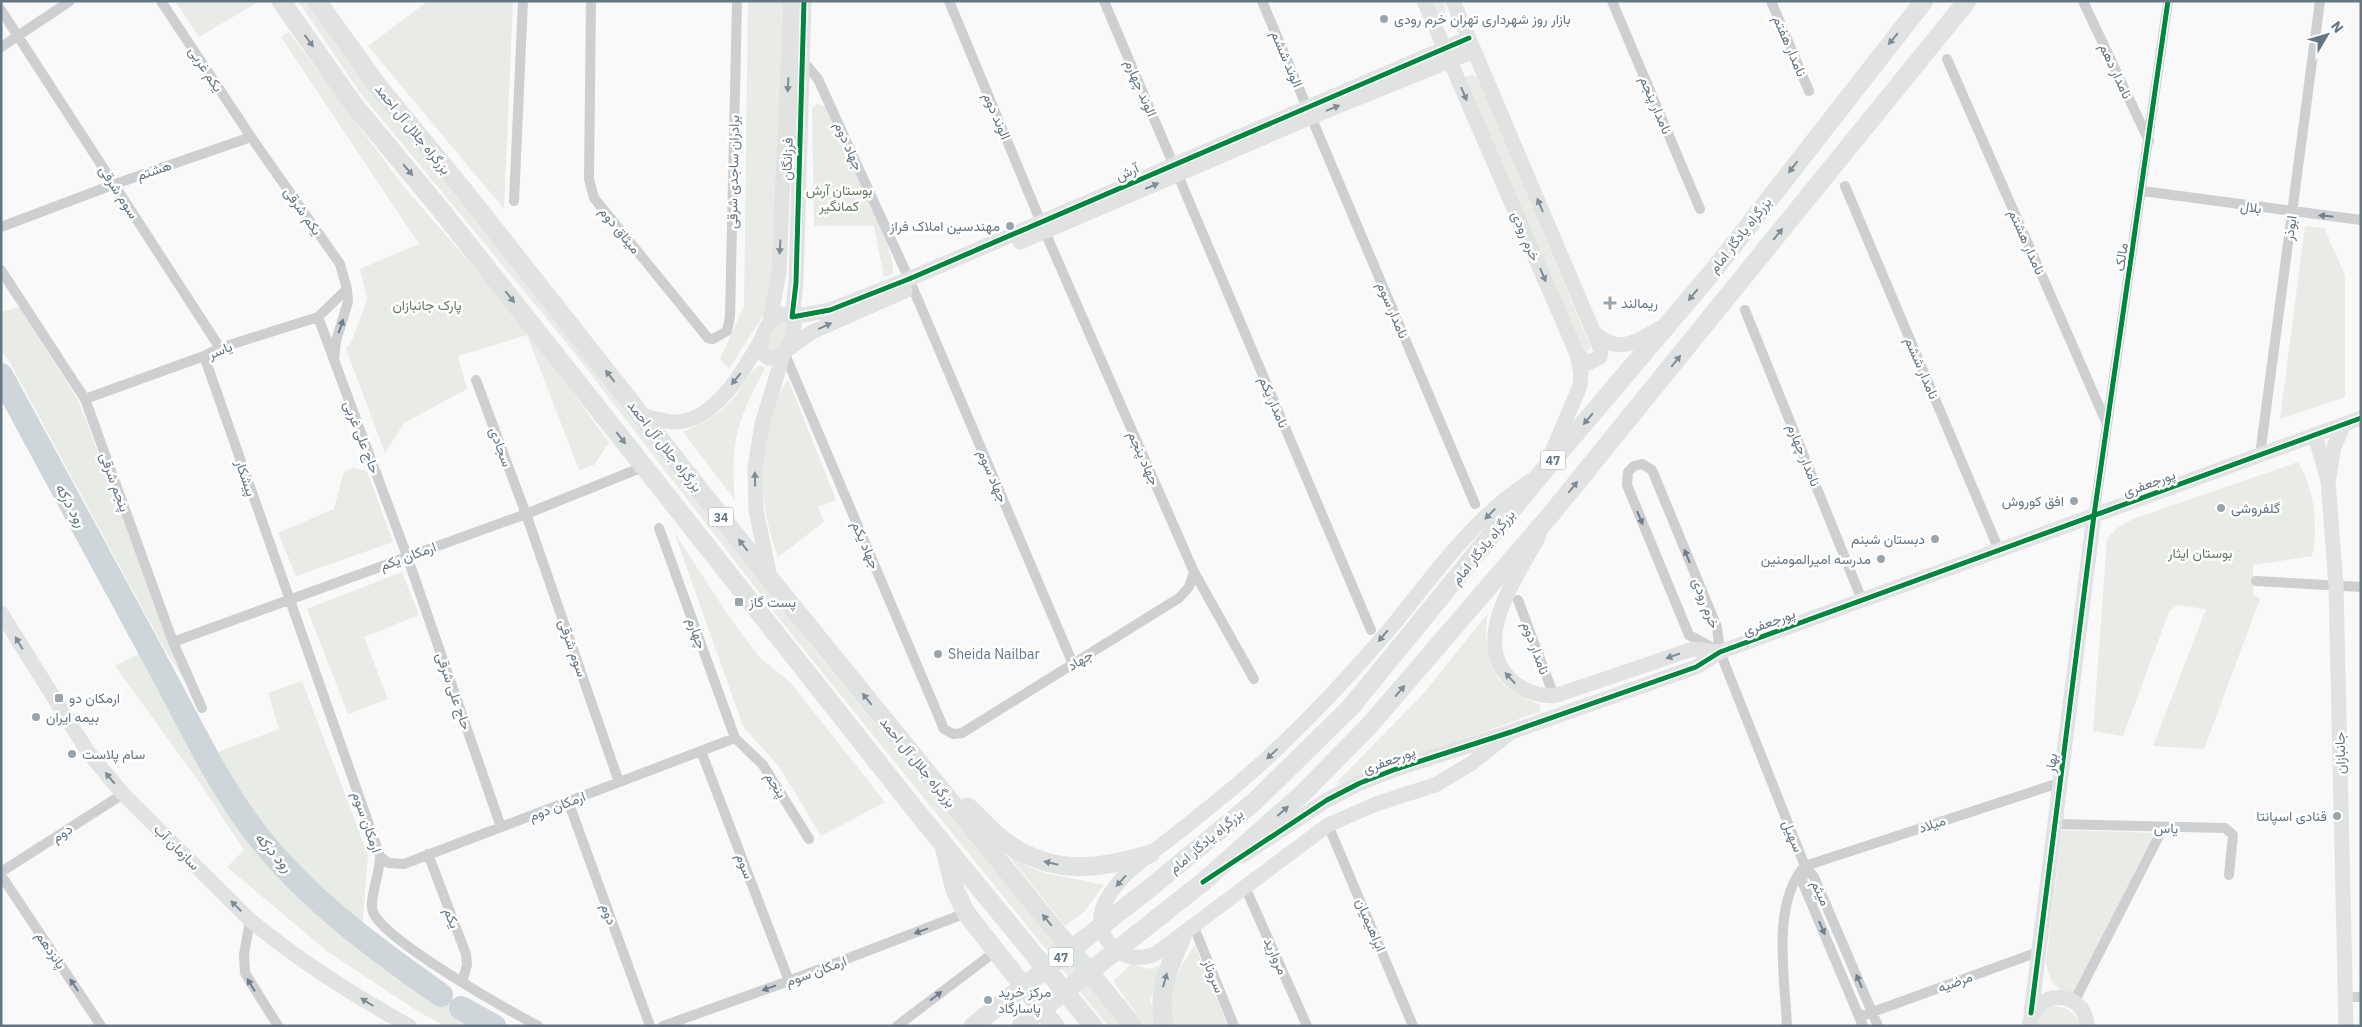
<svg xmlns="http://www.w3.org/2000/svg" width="2362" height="1027" viewBox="0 0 2362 1027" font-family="'IBM Plex Sans',Vazirmatn,sans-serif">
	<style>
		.green { fill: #e8ebe6 }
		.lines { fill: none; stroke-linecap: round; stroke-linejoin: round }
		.river { stroke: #ced6d9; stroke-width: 24 }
		.street { stroke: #cecfd0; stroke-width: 10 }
		.secondary { stroke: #e1e2e2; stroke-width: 15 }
		.highway { stroke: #e1e2e2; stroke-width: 19 }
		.cycleway-casing { stroke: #fff; stroke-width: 8 }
		.cycleway { stroke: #00873e; stroke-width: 5 }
		.oneway { fill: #7e8c96 }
		.oneway2 { fill: #707f8b }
		.poi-dot { fill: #99a4ac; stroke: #fff; stroke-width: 2 }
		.labels { text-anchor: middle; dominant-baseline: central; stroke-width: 5; stroke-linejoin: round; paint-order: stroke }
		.shield { fill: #fff; stroke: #939fa8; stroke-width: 1 }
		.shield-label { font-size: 12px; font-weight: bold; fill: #657683 }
		.poi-label { font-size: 14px; fill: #657683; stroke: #fff; text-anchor: start }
		.street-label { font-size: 14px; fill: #657683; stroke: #fff }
		.park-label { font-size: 14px; fill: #687a64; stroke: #fff }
		.water-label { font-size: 15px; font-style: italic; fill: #60757c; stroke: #fff }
	</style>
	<rect width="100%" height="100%" fill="#f9f9f9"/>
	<path class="green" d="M175,1H260L199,37Z
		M298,1H308L352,65L408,138L528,284L817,653L1121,1026H1108L785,626L566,342L361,94Z
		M428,1H513L504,209L368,46Z
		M748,1H786L782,227L766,311L729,369L720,359L744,306Z
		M1429,1H1443L1446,9L1444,14L1436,16Z
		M289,32L404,187L527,328L609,443L594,465L579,470L527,335L458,356L467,389L404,423L385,453L346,349L353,338L367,299L360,269L419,244L281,37Z
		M1470,75L1476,76L1480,82L1591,348L1586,352L1581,350L1464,77Z
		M817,104L826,106C841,139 896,244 893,274L884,277L874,226H814L812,109Z
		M2305,226L2324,228L2345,275V397L2280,419Z
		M19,307L78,400L189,688L160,641L9,361L1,351V312Z
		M788,321L785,343L769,352L765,338L774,322Z
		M761,365L765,369C737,420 730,442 735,500L683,432C706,422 721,414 737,394C744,384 749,370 761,365Z
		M788,379L836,500L818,507L824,522L778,557C756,499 755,433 788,379Z
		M2298,462C2314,488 2319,527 2312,556L2253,565V594L2260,599L2204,749L2153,746L2206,609L2177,605L2169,612L2123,736L2093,731L2107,539L2117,528L2133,519Z
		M353,468L367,471L393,542L296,576L278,533L334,509L344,472Z
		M674,532L730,618L760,658L790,682L885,802L821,836L780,768L743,726Z
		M402,572L419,615L364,637L388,699L348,714L307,609Z
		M1488,613C1484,635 1485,666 1503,684C1513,694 1528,699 1540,705L1541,711L1340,786L1337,782L1424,693Z
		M145,651L239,817L316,907L402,977L484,1026H445L419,1012L327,951L227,867L244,850L202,786L115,666Z
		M302,681L368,855L362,930L308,882L253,818L218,752L279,729L268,693Z
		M2062,830L2154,833L2073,994C2054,989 2049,981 2046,962Z
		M1001,846L1027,866L1041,872L1104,885L1084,912L1065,926Z
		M1195,945L1228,1026H1172C1169,984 1172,980 1195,945Z
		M1166,963L1150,1000L1158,1026H1145L1113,981L1131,964L1150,969Z
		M2053,1006C2067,1007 2075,1012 2080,1026H2035L2042,1011Z"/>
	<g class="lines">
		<path class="river" d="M1,375L156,661
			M158,665C186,716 212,772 246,820C297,892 370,945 441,995
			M461,1008L494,1026"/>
		<path class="street" d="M161,1L251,137L340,264L347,289L348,302L336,341L334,360
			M591,1L589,179L594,198L708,338L713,339L727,331L730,317L737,1
			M949,1L1045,232L1194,572L1254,679
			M1104,1L1371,630
			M1262,1L1475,504
			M1612,1L1700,209
			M1771,1L1809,91
			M2083,1L2149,141
			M1,10L220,348
			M1,47L70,1
			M1947,59L2107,424
			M802,64L808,67L818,79L909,279L1073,664
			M1845,186L1999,550
			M2142,191L2361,220
			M514,201L523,1
			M1,227L115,184L251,137
			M1,270L85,399L173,642L202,708
			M1745,310L1862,600
			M318,317L407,556L501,827
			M784,352L944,729L953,734L962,733L1179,598L1189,587L1194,572
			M204,356L380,856C381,871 368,900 373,912C385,941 506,1009 538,1026
			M476,380L526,514L619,782
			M85,399L204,356L220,348L318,317L347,289
			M2260,455L2320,1
			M2094,515L2168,1
			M659,528L735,738L763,765L809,839
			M2256,581L2361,587
			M1518,600L1554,696
			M173,642L526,514L643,467
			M1715,649L1689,635L1627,485L1628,472L1634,466L1642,464L1652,470L1717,627L1720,652L1805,866C1771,903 1785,978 1787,1026
			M701,751L789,981
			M568,801L650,1026
			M2055,824L2225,828L2233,835L2229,875
			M1328,825L1413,1026
			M428,854L466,954L467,965L462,982
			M380,856L388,863L404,864L735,738
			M1805,866L2059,783
			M1805,866L1814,877L1878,1026
			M1805,867L1802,881L1863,1026
			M1,872L123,794
			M1,875L101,1026
			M1245,887L1307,1026
			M250,920L244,955L245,973L278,1026
			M1194,927L1234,1026
			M2345,997H2361
			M2074,1002L2163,828
			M1859,1017L2038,952
			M663,1026L789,981L966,913
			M897,1026L996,951"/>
		<path class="secondary" d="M804,1L796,283L792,317L830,310L909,279L1469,38
			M1424,1L1577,354L1581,373L1580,386L1549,459
			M1453,1L1593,331C1618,356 1636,342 1662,327
			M1020,242L1311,117L1474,51
			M782,314L792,317C799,332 786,359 768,358L761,351C759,338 768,318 782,314Z
			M770,321L779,272L791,1
			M1577,354L1588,363L1600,357L1601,351L1594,333
			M642,416C653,418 666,422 677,422C717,420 745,368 762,338
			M2315,435L2328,481L2336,585L2346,1026
			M2329,477L2334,447L2344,424
			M1539,536C1520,571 1475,633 1504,672C1517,689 1533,695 1554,696L1693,649L1720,652
			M770,578L756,510L755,467L762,424L784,352L812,332L905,291
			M1,613L88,752L123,794L250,920C300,961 353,995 409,1026
			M1511,732L1472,763L1435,785L1376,804L1328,825L1157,953C1153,955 1148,957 1143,957C1115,961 1092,930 1104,905C1117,875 1152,853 1176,834C1200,815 1224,796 1247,776C1300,730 1348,678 1394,624C1434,574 1477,514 1532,480
			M1242,856L1327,800L1360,783L1396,769L1511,732L1696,667L1720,652L2361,418
			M2031,1013L2094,515
			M2029,1026C2036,985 2086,991 2087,1026"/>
		<path class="highway" d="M281,1L354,105L441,210L917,812L1093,1026
			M317,1L378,86L465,192L770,579L1133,1026
			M968,807C980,818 991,831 1004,841C1052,876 1097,870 1150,854
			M945,850L955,890L966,913L1055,1026
			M973,1026L1150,888L1254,802L1350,708L1542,473L1714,270L1924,1
			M1021,1026L1203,882L1302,794L1368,727L1552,513L1967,1
			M1164,1026C1157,989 1168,970 1182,937"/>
		<g class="cycleway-casing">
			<path id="cycleway" d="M804,1L796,283L792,317L830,310L909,279L1469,38
				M1203,882L1327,800L1360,783L1396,769L1511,732L1696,667L1720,652L2361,418
				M2031,1013L2094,515L2168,1"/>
		</g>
		<use href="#cycleway" class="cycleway"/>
	</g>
	<defs><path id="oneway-solid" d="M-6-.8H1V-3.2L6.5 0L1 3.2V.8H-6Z" transform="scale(1.25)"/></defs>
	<g class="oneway">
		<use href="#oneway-solid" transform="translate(1893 39) rotate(130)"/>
		<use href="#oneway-solid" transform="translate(309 41) rotate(54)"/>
		<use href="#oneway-solid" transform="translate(788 85) rotate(93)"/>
		<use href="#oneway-solid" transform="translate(1464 94) rotate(67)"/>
		<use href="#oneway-solid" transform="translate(1333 108) rotate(-22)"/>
		<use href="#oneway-solid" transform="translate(1793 167) rotate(128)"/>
		<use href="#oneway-solid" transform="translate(408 170) rotate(50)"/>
		<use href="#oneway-solid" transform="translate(1152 186) rotate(-23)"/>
		<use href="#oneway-solid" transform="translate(1540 205) rotate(-113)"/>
		<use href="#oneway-solid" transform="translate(1778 234) rotate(-51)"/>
		<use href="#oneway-solid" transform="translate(780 247) rotate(93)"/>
		<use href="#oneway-solid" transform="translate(1543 275) rotate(67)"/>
		<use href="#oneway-solid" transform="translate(1693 295) rotate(129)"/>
		<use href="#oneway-solid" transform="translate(510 297) rotate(52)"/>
		<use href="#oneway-solid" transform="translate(825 326) rotate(-24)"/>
		<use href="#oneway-solid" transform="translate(1676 361) rotate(-51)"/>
		<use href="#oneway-solid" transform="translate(610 376) rotate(-128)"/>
		<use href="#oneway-solid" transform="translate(736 379) rotate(129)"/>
		<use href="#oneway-solid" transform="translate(1588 419) rotate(130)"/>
		<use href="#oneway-solid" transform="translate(621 438) rotate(52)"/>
		<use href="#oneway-solid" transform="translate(755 479) rotate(-91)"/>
		<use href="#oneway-solid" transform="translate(1573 487) rotate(-51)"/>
		<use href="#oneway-solid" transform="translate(1490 514) rotate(134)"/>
		<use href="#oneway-solid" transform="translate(743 545) rotate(-128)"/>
		<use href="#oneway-solid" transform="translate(1383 636) rotate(130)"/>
		<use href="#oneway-solid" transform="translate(19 643) rotate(-121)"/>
		<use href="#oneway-solid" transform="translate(1673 656) rotate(161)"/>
		<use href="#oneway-solid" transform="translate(1510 678) rotate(-133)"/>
		<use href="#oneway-solid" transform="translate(1400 691) rotate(-49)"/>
		<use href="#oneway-solid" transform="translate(867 699) rotate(-129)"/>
		<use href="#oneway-solid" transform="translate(1272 754) rotate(137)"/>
		<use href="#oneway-solid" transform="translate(110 778) rotate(-130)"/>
		<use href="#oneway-solid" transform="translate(1283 811) rotate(-42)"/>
		<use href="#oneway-solid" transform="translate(1051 863) rotate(-167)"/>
		<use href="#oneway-solid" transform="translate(1121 881) rotate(132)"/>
		<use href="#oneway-solid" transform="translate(236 906) rotate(-135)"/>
		<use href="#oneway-solid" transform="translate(1047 920) rotate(-129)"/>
		<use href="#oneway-solid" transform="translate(1165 980) rotate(-74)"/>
		<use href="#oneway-solid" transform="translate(367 1002) rotate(-148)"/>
	</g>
	<g class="oneway2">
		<use href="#oneway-solid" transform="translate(2326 216) rotate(-174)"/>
		<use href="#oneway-solid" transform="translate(341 326) rotate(-71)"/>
		<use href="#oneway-solid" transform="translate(1640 518) rotate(67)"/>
		<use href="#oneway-solid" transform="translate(1687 556) rotate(-112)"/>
		<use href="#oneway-solid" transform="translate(1822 928) rotate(67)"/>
		<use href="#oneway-solid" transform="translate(921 931) rotate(160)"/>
		<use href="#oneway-solid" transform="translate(1859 981) rotate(-113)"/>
		<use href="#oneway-solid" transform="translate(74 985) rotate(-124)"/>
		<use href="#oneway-solid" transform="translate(251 985) rotate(-122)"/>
		<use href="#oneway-solid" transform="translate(769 988) rotate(160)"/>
		<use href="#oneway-solid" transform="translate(936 996) rotate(-37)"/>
	</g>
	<g class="poi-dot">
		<circle cx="1384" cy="19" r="5"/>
		<circle cx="1010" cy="226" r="5"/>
		<path d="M1607.5 295.5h5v5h5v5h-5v5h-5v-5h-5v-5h5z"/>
		<circle cx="2074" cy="501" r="5"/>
		<circle cx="2221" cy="508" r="5"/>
		<circle cx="1935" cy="539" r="5"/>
		<circle cx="1881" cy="559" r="5"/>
		<rect x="734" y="597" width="10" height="10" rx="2.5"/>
		<circle cx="938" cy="654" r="5"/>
		<rect x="54" y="693" width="10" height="10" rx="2.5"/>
		<circle cx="36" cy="717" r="5"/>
		<circle cx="72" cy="754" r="5"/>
		<circle cx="2337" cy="816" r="5"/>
		<circle cx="988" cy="1000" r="5"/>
	</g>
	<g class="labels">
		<g class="shield">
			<rect x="1540.5" y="450.5" width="25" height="19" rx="4"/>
			<rect x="708.5" y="507.5" width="25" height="19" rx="4"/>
			<rect x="1048.5" y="947.5" width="25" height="19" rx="4"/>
		</g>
		<g class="shield-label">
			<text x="1553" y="460">47</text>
			<text x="721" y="517">34</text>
			<text x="1061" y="957">47</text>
		</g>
		<g class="poi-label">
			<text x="1394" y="19">بازار روز شهرداری تهران خرم رودی</text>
			<text x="1000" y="226" text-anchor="end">مهندسین املاک فراز</text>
			<text x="1621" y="303">ریمالند</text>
			<text x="2064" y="501" text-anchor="end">افق کوروش</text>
			<text x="2231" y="508">گلفروشی</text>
			<text x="1925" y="539" text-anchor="end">دبستان شبنم</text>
			<text x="1871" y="559" text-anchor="end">مدرسه امیرالمومنین</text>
			<text x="749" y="602">پست گاز</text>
			<text x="948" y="654">Sheida Nailbar</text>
			<text x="69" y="698">ارمکان دو</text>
			<text x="46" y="717">بیمه ایران</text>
			<text x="82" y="754">سام پلاست</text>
			<text x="2327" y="816" text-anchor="end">قنادی اسپانتا</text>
			<text x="998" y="992">مرکز خرید<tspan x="998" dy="16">پاسارگاد</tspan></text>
		</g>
		<g class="street-label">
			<text transform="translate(1790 46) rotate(67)">نامدار هفتم</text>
			<text transform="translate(1287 59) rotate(67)">الوند ششم</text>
			<text transform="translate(206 69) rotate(57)">یکم غربی</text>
			<text transform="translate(2116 71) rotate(65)">نامدار دهم</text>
			<text transform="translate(1141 88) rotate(67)">الوند چهارم</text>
			<text transform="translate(1656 105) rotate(67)">نامدار پنجم</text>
			<text transform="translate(997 116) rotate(67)">الوند دوم</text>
			<text transform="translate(413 129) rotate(51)">بزرگراه جلال آل احمد</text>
			<text transform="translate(849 146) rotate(66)">جهاد دوم</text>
			<text transform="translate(787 159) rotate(-88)">فرزانگان</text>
			<text transform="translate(154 170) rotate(-19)">هشتم</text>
			<text transform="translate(733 172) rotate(-89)">برادران ساجدی شرقی</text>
			<text transform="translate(1127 172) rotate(-24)">آرش</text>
			<text transform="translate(119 192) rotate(57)">سوم شرقی</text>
			<text transform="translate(2251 207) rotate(8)">بلال</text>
			<text transform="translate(303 211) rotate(55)">یکم شرقی</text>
			<text transform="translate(2290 228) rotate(-82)">ابوذر</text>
			<text transform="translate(620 230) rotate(51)">میثاق دوم</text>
			<text transform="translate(1740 235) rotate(-52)">بزرگراه یادگار امام</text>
			<text transform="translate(1526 236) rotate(67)">خرم رودی</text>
			<text transform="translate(2027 242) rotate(66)">نامدار هشتم</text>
			<text transform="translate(2121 257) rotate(-82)">مالک</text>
			<text transform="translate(1393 310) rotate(67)">نامدار سوم</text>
			<text transform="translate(220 350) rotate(-22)">یاسر</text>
			<text transform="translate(1922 368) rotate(67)">نامدار ششم</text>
			<text transform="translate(1274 402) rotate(67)">نامدار یکم</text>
			<text transform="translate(362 437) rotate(69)">حاج علی غربی</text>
			<text transform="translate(665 446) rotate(52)">بزرگراه جلال آل احمد</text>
			<text transform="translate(501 447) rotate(70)">سجادی</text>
			<text transform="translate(1804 455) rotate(68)">نامدار چهارم</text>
			<text transform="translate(1144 458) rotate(66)">جهاد پنجم</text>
			<text transform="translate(993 476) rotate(67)">جهاد سوم</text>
			<text transform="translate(246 478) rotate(71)">پیشکار</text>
			<text transform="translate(115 482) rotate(70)">پنجم شرقی</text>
			<text transform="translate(2149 483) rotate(-20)">پورجعفری</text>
			<text transform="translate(866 545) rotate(67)">جهاد یکم</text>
			<text transform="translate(1483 547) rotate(-51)">بزرگراه یادگار امام</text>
			<text transform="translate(408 556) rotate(-20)">ارمکان یکم</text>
			<text transform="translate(1706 603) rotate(69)">خرم‌ رودی</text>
			<text transform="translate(1769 622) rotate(-20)">پورجعفری</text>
			<text transform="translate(697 633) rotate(70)">چهارم</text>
			<text transform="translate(573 648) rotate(71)">سوم شرقی</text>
			<text transform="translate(1536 648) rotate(70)">نامدار دوم</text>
			<text transform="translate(1080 660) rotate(-32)">جهاد</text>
			<text transform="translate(454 691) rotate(71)">حاج علی شرقی</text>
			<text transform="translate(2340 753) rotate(-91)">جانبازان</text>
			<text transform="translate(1389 760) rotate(-20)">پورجعفری</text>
			<text transform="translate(918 762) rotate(51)">بزرگراه جلال آل احمد</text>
			<text transform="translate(2051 763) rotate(-83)">بهار</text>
			<text transform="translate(776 785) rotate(58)">پنجم</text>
			<text transform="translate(557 806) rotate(-21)">ارمکان دوم</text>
			<text transform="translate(367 822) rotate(71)">ارمکان سوم</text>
			<text transform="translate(1932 824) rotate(-18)">میلاد</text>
			<text transform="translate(2166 828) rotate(1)">یاس</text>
			<text transform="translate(62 833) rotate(-33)">دوم</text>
			<text transform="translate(1793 836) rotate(68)">سهیل</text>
			<text transform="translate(1206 841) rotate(-40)">بزرگراه یادگار امام</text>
			<text transform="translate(177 847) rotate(45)">سازمان آب</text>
			<text transform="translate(745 866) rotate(69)">سوم</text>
			<text transform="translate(1821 893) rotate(66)">میثم</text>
			<text transform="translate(609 914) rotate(70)">دوم</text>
			<text transform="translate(452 918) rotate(69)">یکم</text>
			<text transform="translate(1371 925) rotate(67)">ابراهیمیان</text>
			<text transform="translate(51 950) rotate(56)">پانزدهم</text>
			<text transform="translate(1276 956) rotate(66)">مروارید</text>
			<text transform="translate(816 971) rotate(-20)">ارمکان سوم</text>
			<text transform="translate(1214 976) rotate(68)">سروناز</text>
			<text transform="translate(1955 982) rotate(-20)">مرضیه</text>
		</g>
		<g class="park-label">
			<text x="839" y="190">بوستان آرش<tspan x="839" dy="16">کمانگیر</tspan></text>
			<text x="427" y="305">پارک جانبازان</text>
			<text x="2200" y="553">بوستان ایثار</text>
		</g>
		<g class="water-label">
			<text transform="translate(71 505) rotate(62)">رود درکه</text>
			<text transform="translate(274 852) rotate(49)">رود درکه</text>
		</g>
	</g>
	<rect width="2362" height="1027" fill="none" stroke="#657683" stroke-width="5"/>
	<g transform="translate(2327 35) rotate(52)" stroke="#ffffff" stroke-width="4" paint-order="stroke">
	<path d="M0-4L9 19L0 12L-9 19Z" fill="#657683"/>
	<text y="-8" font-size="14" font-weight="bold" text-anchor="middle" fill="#657683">N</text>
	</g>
</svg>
